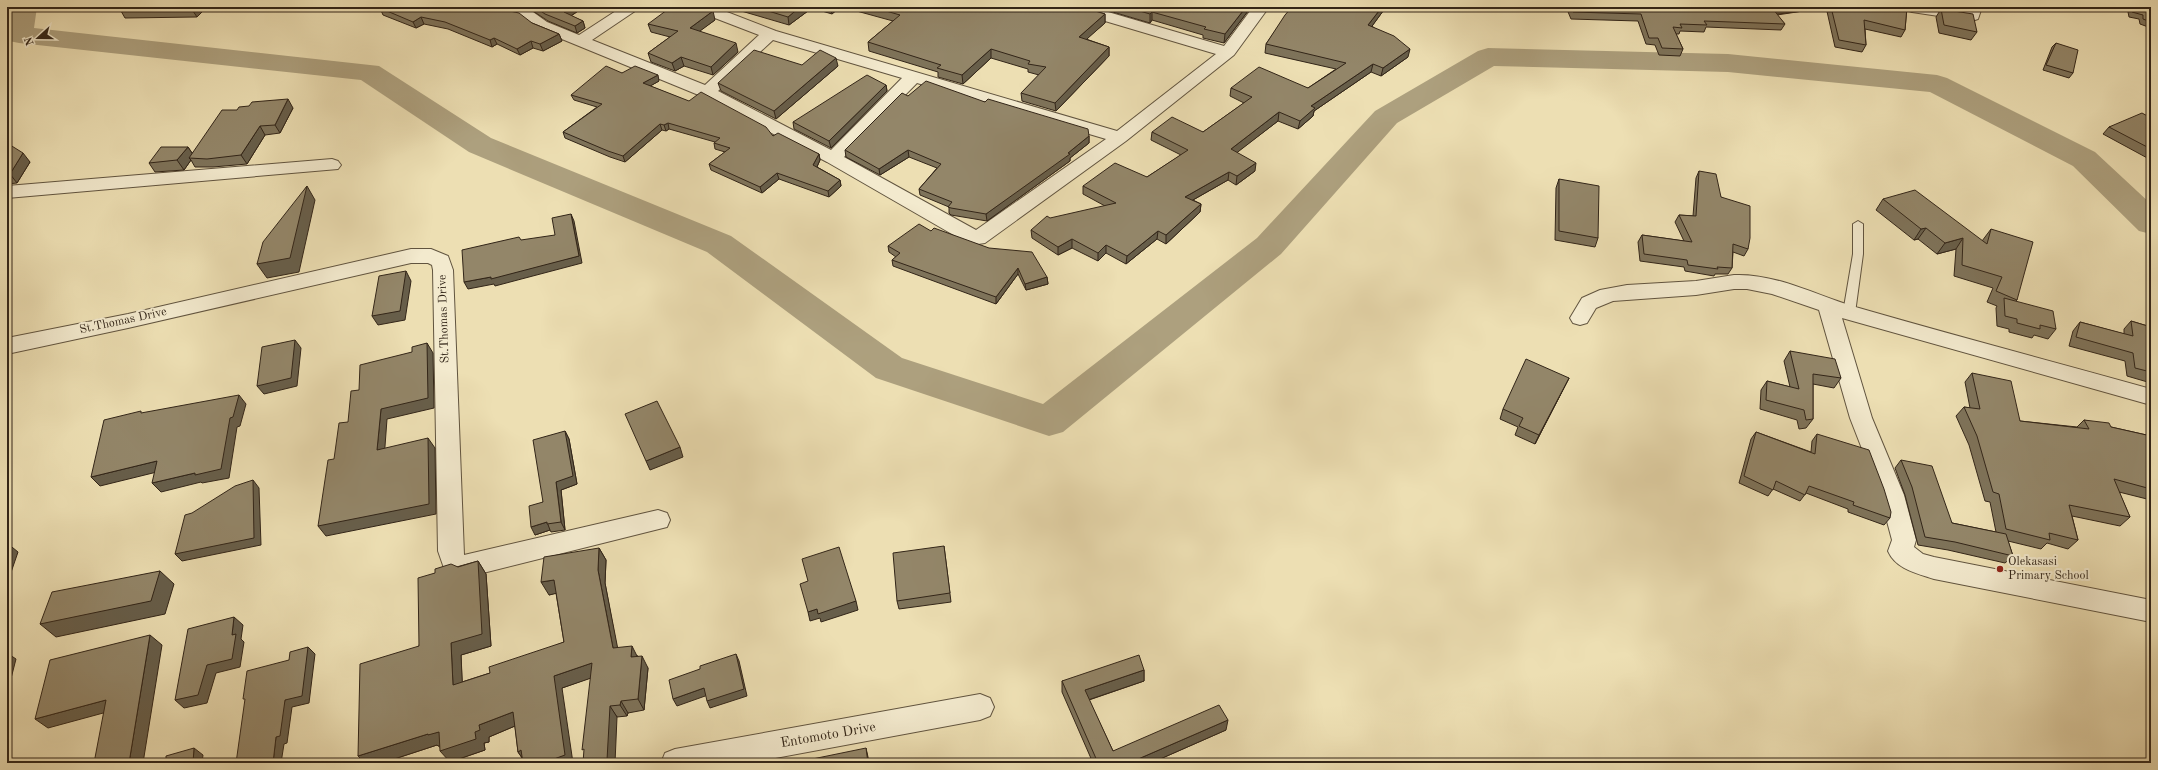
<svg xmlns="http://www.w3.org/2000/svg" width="2158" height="770" viewBox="0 0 2158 770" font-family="'Old Standard TT',serif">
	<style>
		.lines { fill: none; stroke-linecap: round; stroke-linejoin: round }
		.river { fill: #ada07e; fill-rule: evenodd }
		.service-casing { stroke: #61543f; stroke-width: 2 }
		.minor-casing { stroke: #61543f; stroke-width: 2 }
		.service { fill: #f3eace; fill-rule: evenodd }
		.minor { fill: #f3eace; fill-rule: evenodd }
		.wall { fill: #7e735a; stroke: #322518 }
		.shaded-wall { fill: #675e4a; stroke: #322518 }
		.building { fill: #938669; stroke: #322518 }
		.poi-dot { fill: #8f2418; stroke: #f3eace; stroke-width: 1.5 }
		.labels { text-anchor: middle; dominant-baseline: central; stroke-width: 4; stroke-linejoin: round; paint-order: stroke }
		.street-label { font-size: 12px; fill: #322518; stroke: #f3eace }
		.poi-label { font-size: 12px; fill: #322518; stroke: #f3eace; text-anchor: start }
		.near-street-label { font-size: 14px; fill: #322518; stroke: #f3eace }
	</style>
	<rect width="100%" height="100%" fill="#eddfb3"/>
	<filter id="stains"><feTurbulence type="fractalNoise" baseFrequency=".005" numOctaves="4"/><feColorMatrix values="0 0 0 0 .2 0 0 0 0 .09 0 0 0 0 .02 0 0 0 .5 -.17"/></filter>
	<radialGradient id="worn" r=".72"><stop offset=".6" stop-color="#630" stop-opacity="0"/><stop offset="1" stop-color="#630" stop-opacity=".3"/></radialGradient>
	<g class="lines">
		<path class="river" d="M9,7H37L34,28L379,66L491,138L731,236L902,358L1043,404L1257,238L1375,111L1478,51L1488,48L1728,54L1937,75L1947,78L2095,152L2151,204V234L2139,231L2073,166L1930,92L1728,72L1494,66L1397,123L1281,254L1063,432L1049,436L876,378L707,252L469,152L361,80L19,43L9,41L7,38Z"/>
		<g class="service-casing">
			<path id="service" d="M1858,221L1863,224V254L1855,313L1849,317L1843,313L1853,254V224Z"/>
		</g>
		<g class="minor-casing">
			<path id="minor" d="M497,7H515L533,12L547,22L579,35L622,7H641L592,40L705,85L759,35L694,10L692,7H714L776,31L1117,131L1216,54L1068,10L1066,7H1091L1224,46L1253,7H1269L1234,55L1126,141L985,243L978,244L964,241L827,162L701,96L535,28L522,18L504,14ZM773,40L902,78L831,150L718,91ZM917,83L1106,139L976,230L844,157Z
				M1904,7H1938L1962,11H1965L1966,7H1982L1978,19L1972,21L1912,12L1906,10Z
				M332,159L338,161L341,165L338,169L7,198V186Z
				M411,249H431L448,256L453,270L464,555L658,510L667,513L670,520L667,527L467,577L445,571L438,551L433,270L432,265L428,263H411L128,328L7,354V338L128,314Z
				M1734,275C1777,273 1819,297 1859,308C1956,336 2054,362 2151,389V405L1842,318L1872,418L1904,495L1916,540L1914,547L1923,554L1934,557L2151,600V622L1934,579C1916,573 1896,569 1888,551L1892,540L1880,495L1850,418L1819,310L1772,294L1747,289H1734L1696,295L1613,301L1596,308L1587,323L1580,325L1573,323L1570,318L1582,298L1600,290L1627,285L1696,281Z
				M980,694L990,698L994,707L990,716L980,720L748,763H661L665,753L675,749Z"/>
		</g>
		<use href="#service" class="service"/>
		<use href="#minor" class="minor"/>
	</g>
	<path class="wall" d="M126,7H207L197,17L125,18L121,11Z
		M520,7H584L571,16L583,21L585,28L577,33L548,21L533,11Z
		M718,7H840L832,14L812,8L789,25L731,8L727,10Z
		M842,7H1082L1105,14V23L1086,39L1109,47V56L1056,111L1022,101L1021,93L1039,75L1028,72V69L991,58L963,84L938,77V72L869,51L868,42L893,21Z
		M1096,7H1251L1224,43L1203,38V35L1152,20L1150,23Z
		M1292,7H1386L1372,26L1408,57L1381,76L1371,72L1314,111L1313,116L1298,129L1278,121L1237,152L1255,171L1236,185L1228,180L1193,200L1201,204L1200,212L1166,244L1157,239L1126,264L1106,253L1098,261L1072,248L1058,255L1032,238L1031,230L1105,206L1083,194V186L1147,177L1181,155L1151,140L1152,132H1203L1244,103L1230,96L1231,88H1308L1336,69L1265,53L1266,44Z
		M1566,7H1805L1803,11L1777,15L1785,24L1781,30L1706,27L1704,32L1680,31L1679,34H1676L1683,49L1680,56L1659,55L1655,45L1646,44L1638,21L1571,19Z
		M1826,7H1907L1905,30L1901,37L1865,29L1866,45L1862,52L1835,47Z
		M1948,7H1965L1964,10Z
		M2127,7H2151V28L2140,24L2139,19L2129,17Z
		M380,8L501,9L532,23L559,34L562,41L543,51L533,48L520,55L497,44L492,47L448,29L424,24L416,28L383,15Z
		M1941,9L1977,32L1971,40L1939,33L1936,17Z
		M715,20L699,31L738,52L713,75L684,66L675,71L651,62L648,53L670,37L651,32L648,24Z
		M2056,43L2073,73L2069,78L2043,70L2052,47Z
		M838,66L776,119L721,91L718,83Z
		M622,73L659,81L650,86L819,154L820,160L817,167L840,180L841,186L829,197L779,179L762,193L711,170L709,164L725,152L715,149L714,143L715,142L669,129L666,131L662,130L625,162L610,157L565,138L563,132L597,107L574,100L571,95Z
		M886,85L887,91L831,148L794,129L793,122Z
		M908,96L985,102L1089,136V143L1070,158V161L987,221L951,215L949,213V207L920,195L919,189L937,168L909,157L880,175L846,157L845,150Z
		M293,108L280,133L265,135L247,164L213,167H195L191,160L184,170L155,172L149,163L188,147L192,153Z
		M2151,118V160L2103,134L2109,127Z
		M7,143L30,162L17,183L7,184Z
		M1699,171L1721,197L1748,249L1744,256L1733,252L1732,268L1728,274H1715L1714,276L1685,271L1684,267L1640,261L1638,242L1642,235L1684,241L1675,222L1679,215L1693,216L1696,178Z
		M1559,179L1598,238L1595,247L1555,240L1556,188Z
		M1883,199L1982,241L1991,229L2017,300L2016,301L2056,329L2048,339L2034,335L2032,338L2009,332V329L1997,326L1996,308L1997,306L1987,302L1993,288L1954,276L1956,249L1937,254L1918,239L1914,240L1876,210Z
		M931,231L1047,277L1048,284L1026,290L1018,274L996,304L893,266L892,260L896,257L889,252L888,246Z
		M2131,321L2151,327V383L2127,376L2125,361L2069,346L2073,331L2080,322L2124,334V329Z
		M1790,351L1841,378L1834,388L1813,384V419L1806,428L1799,429L1797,420L1760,409L1761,390L1767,381L1790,387L1784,361Z
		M1972,373L2020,421L2077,427L2084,420L2111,427L2151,436V500L2119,492L2130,517L2120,526L2072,516L2078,540L2068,549L2047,543L2041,549L2008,541L2013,556L2005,563L1948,550L1918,545L1905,495L1895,468L1901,460L1952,523L1996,532L1990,502L1985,501L1969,445L1956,416L1964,407L1970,408L1965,382Z
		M1569,378L1535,444L1515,435L1518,427L1500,419L1503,409Z
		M565,431L569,439L577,484L561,490L565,530L551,532L550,530L535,535L543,502Z
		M1756,432L1811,452L1812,441L1817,434L1890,518L1884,525L1848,512V509L1806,493L1800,501L1773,489L1768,496L1739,483L1751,439Z
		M944,546L951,602L899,609L897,601Z
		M599,548L606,560L605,583L617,648L638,656L648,668L644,710L628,713L627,716L617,717L590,678L562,688L522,758L518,752L515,726L489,737V742L484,743L485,750L450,762L439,746H438L437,745L382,763H365L358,756L419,646L435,573L478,561L486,574L491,646L461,655L462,682L490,673L564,642L556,593L549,595Z
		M1144,670V681L1089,700L1113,751L1226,730L1151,763H1093L1062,692V681Z"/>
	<path class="shaded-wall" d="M197,7H207L197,17L193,11Z
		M572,7H584L566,19L564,12Z
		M726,7H730L731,8L727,10Z
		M800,7H811L812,8L789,25L788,17Z
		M830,7H840L832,14Z
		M1246,7H1251L1224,43L1225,34Z
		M1382,7H1386L1367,33L1368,25Z
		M1789,7H1805L1803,11L1770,15L1773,9Z
		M713,11L715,20L692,37L690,28Z
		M1152,12V20L1150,23V14Z
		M1105,14V23L1079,46V37Z
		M421,17L424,24L416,28L413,22Z
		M583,21L585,28L577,33L575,26Z
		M559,34L562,41L543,51L540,44Z
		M494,38L497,44L492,47L490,40Z
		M531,41L533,48L520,55L517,49Z
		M736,43L738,52L713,75L711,67Z
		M1109,47V56L1056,111L1055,103Z
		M991,49V58L963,84L962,75Z
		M1410,49L1408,57L1381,76L1383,68Z
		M681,57L684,66L675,71L672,63Z
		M836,58L838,66L776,119L774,111Z
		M1373,64L1371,72L1314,111L1313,116L1298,129L1300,121L1311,106Z
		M658,75L659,81L645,89L643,83Z
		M886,85L887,91L831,148L829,141Z
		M288,99L293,108L280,133L275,125Z
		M1279,112L1278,121L1230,158L1231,149Z
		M668,123L669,129L666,131L664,125Z
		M660,124L662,130L625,162L623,156Z
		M260,126L265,135L247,164L241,155Z
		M1089,136V143L1070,158V161L987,221L986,214L1068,153Z
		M188,147L194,156L189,158L191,160L184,170L177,160Z
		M908,150L909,157L880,175L879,169Z
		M23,153L30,162L17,183L10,174Z
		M819,154L820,160L815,171L813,165Z
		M1256,163L1255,171L1236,185L1237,176Z
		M1229,172L1228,180L1184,205L1185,197Z
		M777,173L779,179L762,193L760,187Z
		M840,180L841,186L829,197L828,191Z
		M307,186L315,200L299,272L267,278L257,264Z
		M1201,204L1200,212L1166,244V235Z
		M571,214L574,221L582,263L495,286L494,284L468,289L464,282L491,277L579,256Z
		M1926,228L1918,239L1914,240L1921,229Z
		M1158,231L1157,239L1126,264L1127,256Z
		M1963,238L1956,249L1937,254L1945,243Z
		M1072,239V248L1058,255V247Z
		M1106,245V253L1098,261V253Z
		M1018,268V274L996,304V297Z
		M406,271L411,281L405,320L378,325L372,316Z
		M1047,277L1048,284L1026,290L1025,284Z
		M295,340L301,348L297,386L264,394L257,386Z
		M427,343L433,353L434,408L387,419L384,460L377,450L381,409Z
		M1569,378L1564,388L1535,444L1539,435Z
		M239,395L246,404L240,426L237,427L229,478L202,483L201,482L161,492L152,483L195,473L230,418Z
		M565,431L569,439L577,484L561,490L565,530L561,522L556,482Z
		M428,438L435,448L436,514L326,536L318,526Z
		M680,447L683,457L650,470L646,461Z
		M157,461L165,470L100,486L91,477Z
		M253,480L259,488L261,545L182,561L175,554Z
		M547,522L550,530L535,535L531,527Z
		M7,543L18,552L7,584Z
		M599,548L606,560L605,583L620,660L613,648L598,570Z
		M478,561L486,574L491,646L461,655L463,697L453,685L451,643Z
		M160,571L174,584L165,614L56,637L40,624Z
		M554,580L562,592L549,595L541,582Z
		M7,597L9,599L7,605Z
		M856,601L858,610L821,622L820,618L810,621L808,612L817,609Z
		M234,617L243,625L241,639L244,642L240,667L216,673L207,703L184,708L175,700L207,665L232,635Z
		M150,635L162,645L143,763H129Z
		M632,646L638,658L631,657Z
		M308,647L315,654L309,703L292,707L287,743L284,744L281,763H273L276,737L285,700Z
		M736,654L739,661L747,696L710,708L707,701Z
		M10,655L16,659L7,694V667Z
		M642,656L648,668L644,710L638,699Z
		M592,663L600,675L562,688L573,763H543L554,676Z
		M1144,670V681L1085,701V690Z
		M704,688L708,695L677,706L673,699Z
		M106,700L118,709L48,728L35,719Z
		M621,701L628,713L627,716L620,705Z
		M610,706L617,717L615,763H595Z
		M513,712L522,723L489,737V742L484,743L485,750L450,762L440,751L475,732L479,725Z
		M1228,720L1226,730L1151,763H1129Z
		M439,732L449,743L438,746L437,745L382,763H365L358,756L428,734Z
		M194,748L203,755L202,763H193Z
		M866,748L868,757L869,763H868Z
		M521,750L526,763L518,752Z"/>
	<path class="building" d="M126,7H197L193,11H121Z
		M382,7H499L501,9L519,13L532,23L559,34L540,44L531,41L517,49L494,38L490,40L445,22L421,17L413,22L380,8Z
		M535,7H572L564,12L583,21L575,26L545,14Z
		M671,7H702L713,11L690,28L736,43L711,67L681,57L672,63L648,53L678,31L648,24Z
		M755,7H800L788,17Z
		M872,7H1082L1105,14L1079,37L1109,47L1055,103L1021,93L1046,67L1028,64L1030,61L991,49L962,75L937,68L941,65L868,42L900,15Z
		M1126,7H1246L1225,34L1204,29L1206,27L1152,12L1150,14Z
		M1292,7H1382L1368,25L1394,36L1410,49L1383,68L1373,64L1311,106L1315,108L1300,121L1279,112L1231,149L1256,163L1237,176L1229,172L1185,197L1201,204L1166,235L1158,231L1127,256L1106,245L1098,253L1072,239L1058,247L1031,230L1047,216L1050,218L1116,203L1083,186L1115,163L1147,177L1188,150L1152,132L1172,117L1203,132L1252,97L1231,88L1259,67L1308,88L1346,63L1266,44L1285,15Z
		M1571,7H1789L1773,9L1785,24L1704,21L1707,25L1680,24L1682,28L1673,27L1683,49L1662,48L1658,38H1649L1641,14L1573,12Z
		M1831,7H1907L1905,30L1864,20L1866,45L1839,40Z
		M2131,7H2151V22L2143,19V15L2132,12Z
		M1941,9L1973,14L1977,32L1944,25Z
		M2056,43L2078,50L2073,73L2046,65Z
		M754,50L802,65L820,50L836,58L774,111L718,83Z
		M606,66L622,73L635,66L658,75L643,83L689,101L701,92L766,127L773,136L778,133L819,154L813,165L840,180L828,191L777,173L760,187L709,164L730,148L714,143L720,138L668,123L664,125L660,124L623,156L608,151L563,132L602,104L571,95Z
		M867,75L886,85L829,141L793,122Z
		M926,81L985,102L988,99L1088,129L1089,136L1068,153L1070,154L986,214L951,208L948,207L952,202L919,189L941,164L908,150L879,169L845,150L902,93L908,96Z
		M288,99L275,125L260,126L241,155L207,159L189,158L222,110H237L239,107L249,106L252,102Z
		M2142,113L2151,118V149L2109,127Z
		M7,143L23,153L10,174L7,175Z
		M161,147H188L177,160L149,163Z
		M1699,171L1716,174L1721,197L1750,206V238L1748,249L1733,244L1732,268L1717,267L1718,269L1688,265L1687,260L1644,254L1642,235L1692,242L1679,215L1696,216Z
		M1559,179L1599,186L1598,238L1559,231Z
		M307,186L290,258L257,264L263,242Z
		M1915,190L1987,244L1991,229L2033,242L2017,300L1996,291L2002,277L1962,265L1963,238L1945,243L1926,228L1921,229L1883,199Z
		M571,214L579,256L491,279V277L464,282L462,250L519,237L521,240L555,235L552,218Z
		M919,224L931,231L934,228L989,248L1032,252L1047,277L1025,284L1018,268L996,297L892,260L900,253L888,246Z
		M406,271L400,311L372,316L379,276Z
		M2004,298L2053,311L2056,329L2040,325V329L2017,323V319L2005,316Z
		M2131,321L2151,327V372L2135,368L2133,353L2076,337L2080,322L2133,336Z
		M295,340L291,378L257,386L262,347Z
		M427,343L428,398L381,409L377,450L428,438L429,504L318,526L328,460L334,459L339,423L348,422L351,391L359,390L360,365L412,352V347Z
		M1790,351L1835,359L1841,378L1813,374V419L1806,420L1804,410L1766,400L1767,381L1799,389Z
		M1526,359L1569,378L1539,435L1519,426L1523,418L1503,409Z
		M1972,373L2011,381L2020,421L2089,429L2084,420L2109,423L2111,427L2151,436V489L2114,479L2130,517L2069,505L2078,540L2049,533L2050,540L2006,529L1999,494L1993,492L1977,436L1964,407L1980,409Z
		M239,395L233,417L230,418L221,469L195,475V473L152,483L157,461L91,477L104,420L141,411V413Z
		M657,401L680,447L646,461L625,414Z
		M565,431L573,476L556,482L561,522L547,524V522L531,527L529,506L543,502L533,440Z
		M1756,432L1815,454L1817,434L1869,450L1884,489L1891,512L1890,518L1853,505L1854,502L1809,486L1805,495L1776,481L1773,490L1744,476Z
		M1901,460L1932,466L1952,523L2006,534L2013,556L1955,542L1925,537L1912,487Z
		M253,480L254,538L175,554L185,515L192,513L235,486Z
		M944,546L950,593L897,601L893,553Z
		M839,547L856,601L818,614L817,609L808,612L800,584L808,581L802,559Z
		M599,548L598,570L613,648L632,646L631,657L642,656L638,699L621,701L620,705L610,706L607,760L595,763H583L584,749L582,750L592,663L554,676L565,755L543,763H523L521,750L518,752L513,712L479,725L480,730L475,732L476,739L440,751L439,732L428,735V734L358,756L360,664L419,646L418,578L435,573V569L451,564L458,567L478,561L482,634L451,643L453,685L490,673L489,667L564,642L554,580L541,582L544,557Z
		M160,571L151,601L40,624L52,592Z
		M234,617L232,635L236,634L232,659L207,665L198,695L175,700L188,629Z
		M150,635L129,763H94L106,700L35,719L50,660Z
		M308,647L302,696L285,700L280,736L276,737L273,763H236L245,699H243L247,671L289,660L290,652Z
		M736,654L744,689L707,701L704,688L673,699L669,680L700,669V666Z
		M10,655L7,667V656Z
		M1139,655L1144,670L1085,690L1113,751L1219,705L1228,720L1129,763H1098L1062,681Z
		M194,748L193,763H166V756Z
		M866,748L868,763H793Z"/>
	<circle class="poi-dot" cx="2000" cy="569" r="4"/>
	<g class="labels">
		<g class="street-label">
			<text transform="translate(444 319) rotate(-92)">St.Thomas Drive</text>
			<text transform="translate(123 321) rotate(-12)">St.Thomas Drive</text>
		</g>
		<g class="poi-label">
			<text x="2008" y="562">Olekasasi<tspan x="2008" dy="14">Primary School</tspan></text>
		</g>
		<g class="near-street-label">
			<text transform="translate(828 735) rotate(-10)">Entomoto Drive</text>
		</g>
	</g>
	<rect width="2158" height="770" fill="none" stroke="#eddfb3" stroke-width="24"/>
	<rect x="8" y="8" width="2142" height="754" fill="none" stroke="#322518" stroke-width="2"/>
	<rect x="12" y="12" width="2134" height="746" fill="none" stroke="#322518"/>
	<g transform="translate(38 38) rotate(249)" stroke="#f3eace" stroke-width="3" paint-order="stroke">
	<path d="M0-3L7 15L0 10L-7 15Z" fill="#322518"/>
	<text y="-6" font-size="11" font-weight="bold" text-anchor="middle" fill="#322518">N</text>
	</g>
	<rect width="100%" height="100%" filter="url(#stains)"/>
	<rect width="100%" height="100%" fill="url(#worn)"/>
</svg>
